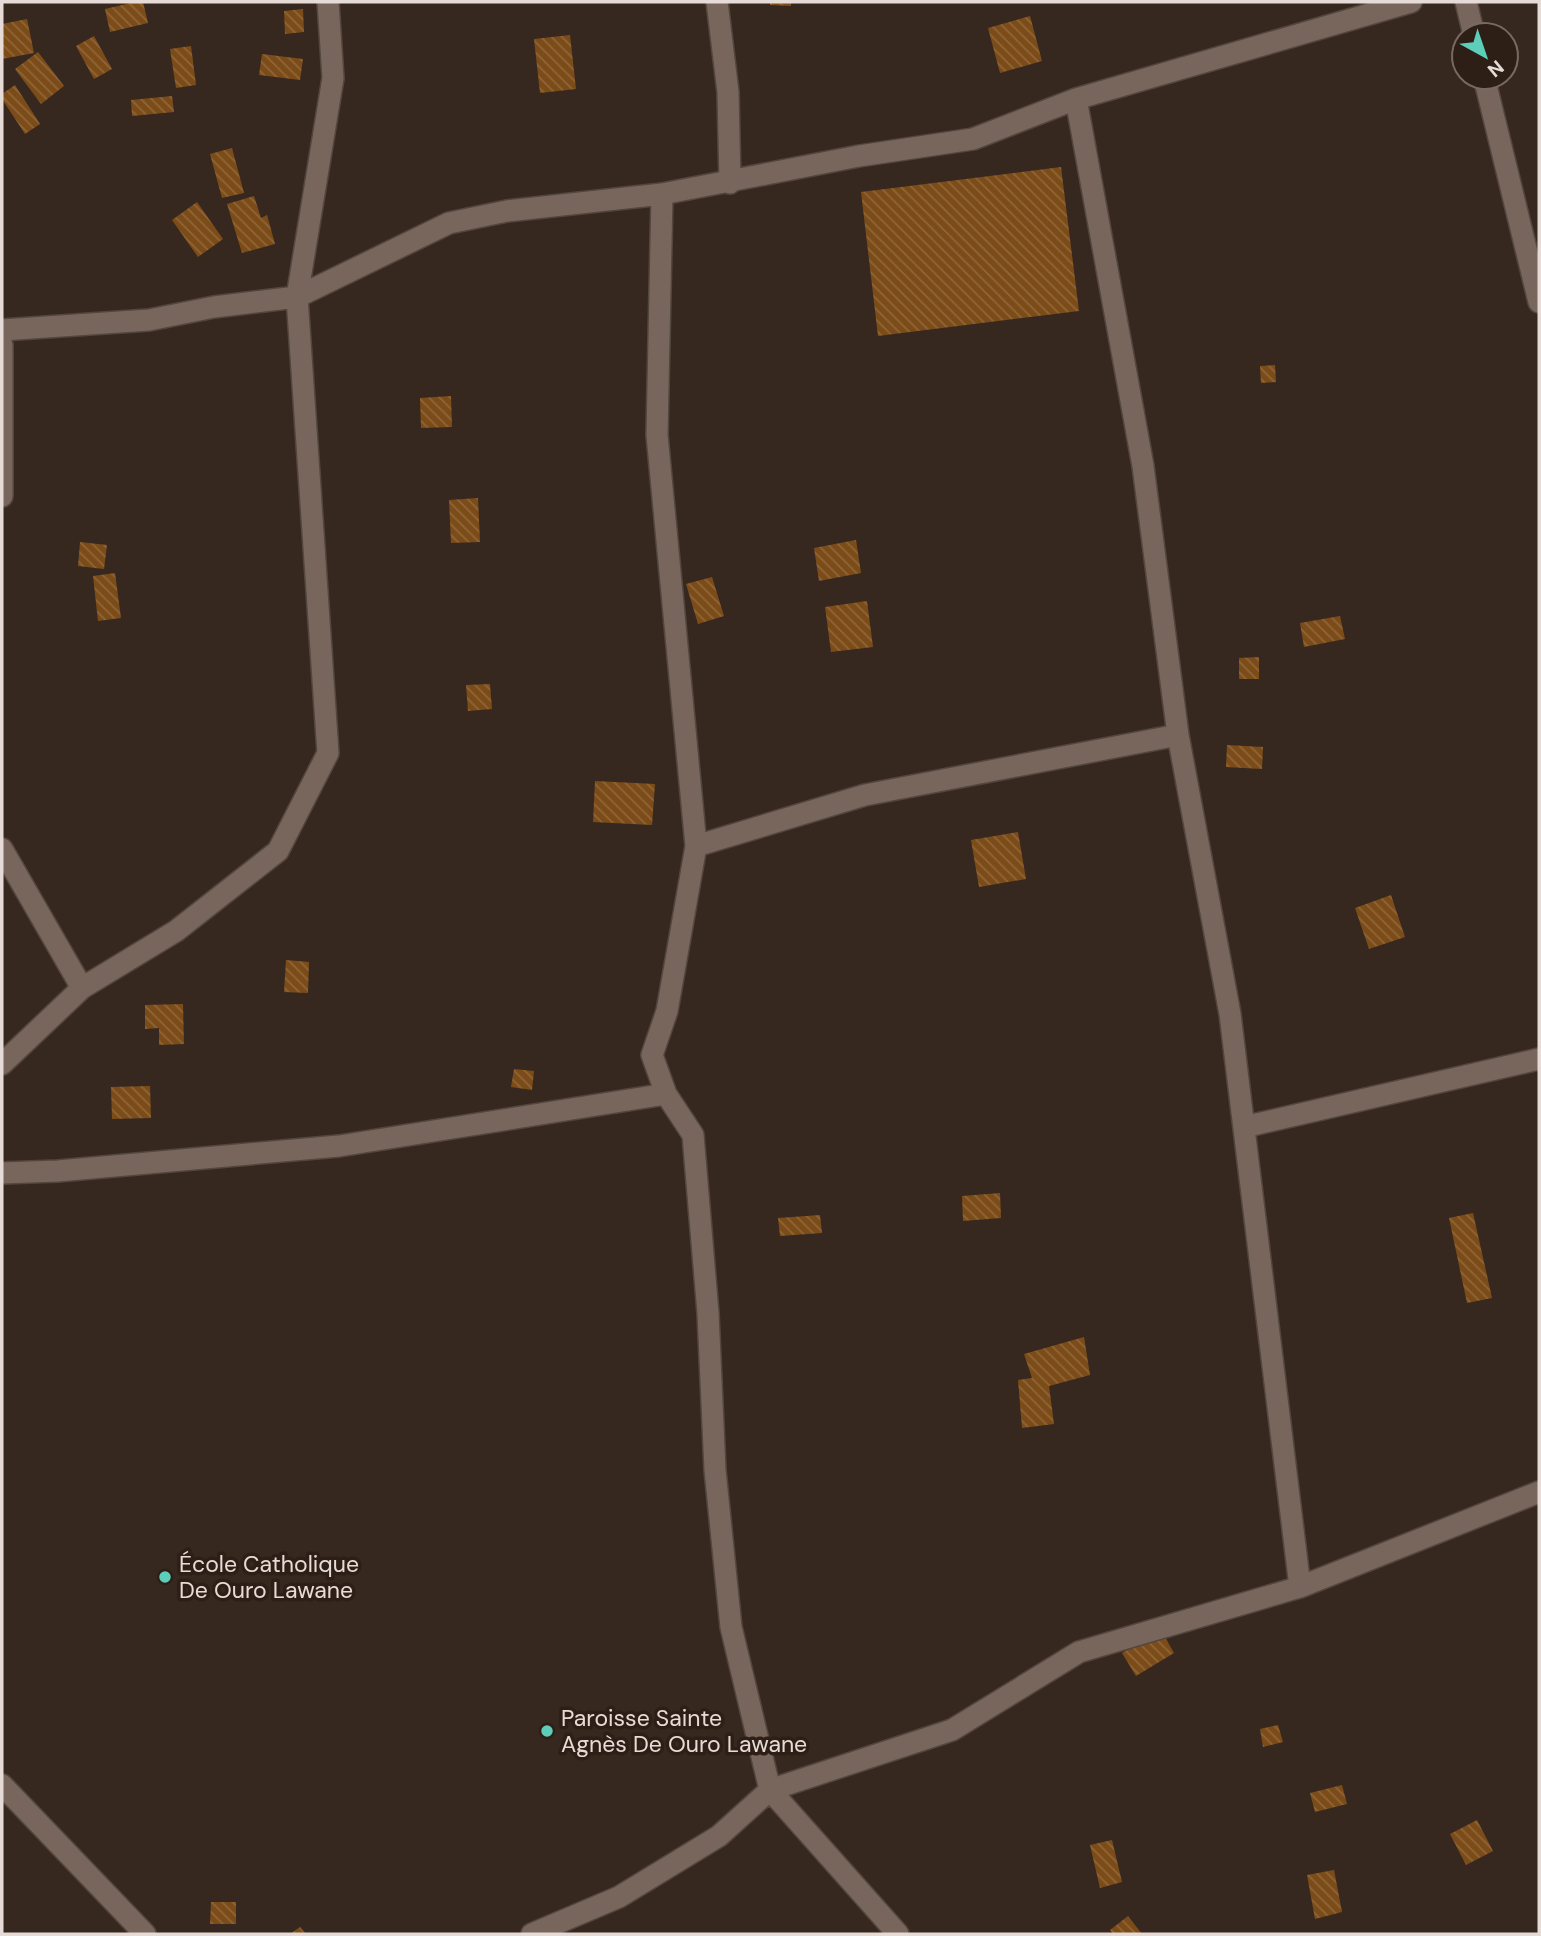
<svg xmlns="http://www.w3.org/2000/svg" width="1541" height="1936" viewBox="0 0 1541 1936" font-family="'DM Sans',sans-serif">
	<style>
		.building { fill: url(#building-back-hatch) }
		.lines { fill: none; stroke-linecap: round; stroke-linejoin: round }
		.minor-casing { stroke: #52463e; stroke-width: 24 }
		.minor { stroke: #78665c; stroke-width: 21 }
		.poi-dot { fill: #5cceba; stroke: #2d1f16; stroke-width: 2.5 }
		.labels { text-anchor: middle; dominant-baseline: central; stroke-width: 7; stroke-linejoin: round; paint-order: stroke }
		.poi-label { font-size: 23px; fill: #e6dbd6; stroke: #2d1f16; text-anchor: start }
	</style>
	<defs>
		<pattern id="building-back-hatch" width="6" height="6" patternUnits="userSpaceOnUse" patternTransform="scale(1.75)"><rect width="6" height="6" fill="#7c4c18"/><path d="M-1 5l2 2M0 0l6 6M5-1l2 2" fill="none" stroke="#8f6539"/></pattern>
	</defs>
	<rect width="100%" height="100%" fill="#37281f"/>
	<path class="building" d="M135,2H143L148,23L110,32L105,9Z
		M770,2H791V6L770,5Z
		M303,9L304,32L285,34L284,11Z
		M1030,16L1042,61L1000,73L988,28Z
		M27,19L34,53L2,59V24Z
		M570,35L576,89L540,93L534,39Z
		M94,36L112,69L94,79L76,46Z
		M191,46L196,85L176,88L170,49Z
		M38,52L64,86L41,104L15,69Z
		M262,54L303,59L300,80L259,75Z
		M15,85L40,124L25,134L2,99V94Z
		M172,96L174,112L132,116L131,100Z
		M232,148L244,193L222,198L210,154Z
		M1061,167L1079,311L878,336L861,192Z
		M254,196L261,218L267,215L275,244L242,253L227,204Z
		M197,202L223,239L198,257L172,220Z
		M1275,365L1276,382L1261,383L1260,366Z
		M451,396L452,427L421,428L420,398Z
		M478,498L480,542L451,543L449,500Z
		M856,540L861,573L819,581L814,548Z
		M80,542L107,545L104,569L78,566Z
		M115,573L121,618L98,621L93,576Z
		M712,577L724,616L698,624L686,584Z
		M867,601L873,647L831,652L825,607Z
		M1340,616L1345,639L1304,647L1300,623Z
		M1259,657V679H1239V658Z
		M490,684L492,709L468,711L466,685Z
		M1227,745L1263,747L1262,769L1226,767Z
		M595,781L655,784L652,825L593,822Z
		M1018,832L1026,879L979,887L971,840Z
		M1391,895L1405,937L1369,949L1355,908Z
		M286,960L309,962L308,993L284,992Z
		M183,1004L184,1044L159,1045V1028L145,1029V1005Z
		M514,1069L534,1071L532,1090L511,1087Z
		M150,1086L151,1118L112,1119L111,1087Z
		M1000,1193L1001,1218L963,1221L962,1196Z
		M1473,1213L1492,1298L1467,1303L1449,1218Z
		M820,1215L822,1233L780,1236L778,1218Z
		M1084,1337L1090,1375L1049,1386L1054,1424L1022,1428L1018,1380L1032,1378L1024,1354Z
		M1161,1630L1174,1653L1136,1676L1122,1653Z
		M1278,1725L1283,1742L1263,1747L1260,1729Z
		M1342,1785L1347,1804L1315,1812L1310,1793Z
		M1477,1820L1493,1851L1466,1865L1450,1834Z
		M1112,1840L1122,1882L1100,1888L1090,1845Z
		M1334,1870L1342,1912L1315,1919L1307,1875Z
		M211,1902H236V1924H210Z
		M1128,1916L1142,1934H1113L1110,1930Z
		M300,1927L306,1934H290Z"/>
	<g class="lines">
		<g class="minor-casing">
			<path id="minor" d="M717,2L728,92L730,183
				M1466,2L1474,35
				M1484,77L1539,302
				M1076,99L1143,466L1178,735L1230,1014L1300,1587
				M662,194L657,435L696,846L667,1011L652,1055L666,1094L693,1135L708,1313L715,1470L731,1627L770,1790L898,1934
				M2,330L149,320L214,307L297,297L449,223L507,211L662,194L859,156L973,139L1076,99L1411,2
				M2,345V496
				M696,846L865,795L1178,735
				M2,849L82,988
				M2,1064L82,988L176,931L278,851L328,753L297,297L333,78L328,2
				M1244,1127L1539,1059
				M2,1173L58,1171L339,1146L666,1094
				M2,1785L145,1934
				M532,1934L619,1897L719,1836L770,1790L952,1730L1079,1652L1300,1587L1539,1492"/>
		</g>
		<use href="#minor" class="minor"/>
	</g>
	<g class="poi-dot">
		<circle cx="165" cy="1577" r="7"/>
		<circle cx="547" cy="1731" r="7"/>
	</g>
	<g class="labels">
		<g class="poi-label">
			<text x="179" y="1564">École Catholique<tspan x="179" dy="26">De Ouro Lawane</tspan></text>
			<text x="561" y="1718">Paroisse Sainte<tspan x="561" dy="26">Agnès De Ouro Lawane</tspan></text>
		</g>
	</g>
	<rect width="1541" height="1936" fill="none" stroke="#e6dbd6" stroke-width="7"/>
	<g transform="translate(1485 56) rotate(140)"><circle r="33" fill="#2d1f16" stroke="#776a63" stroke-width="2"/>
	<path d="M0-5L12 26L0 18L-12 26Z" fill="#5cceba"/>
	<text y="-10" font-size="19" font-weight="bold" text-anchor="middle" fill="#e6dbd6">N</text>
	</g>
</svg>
